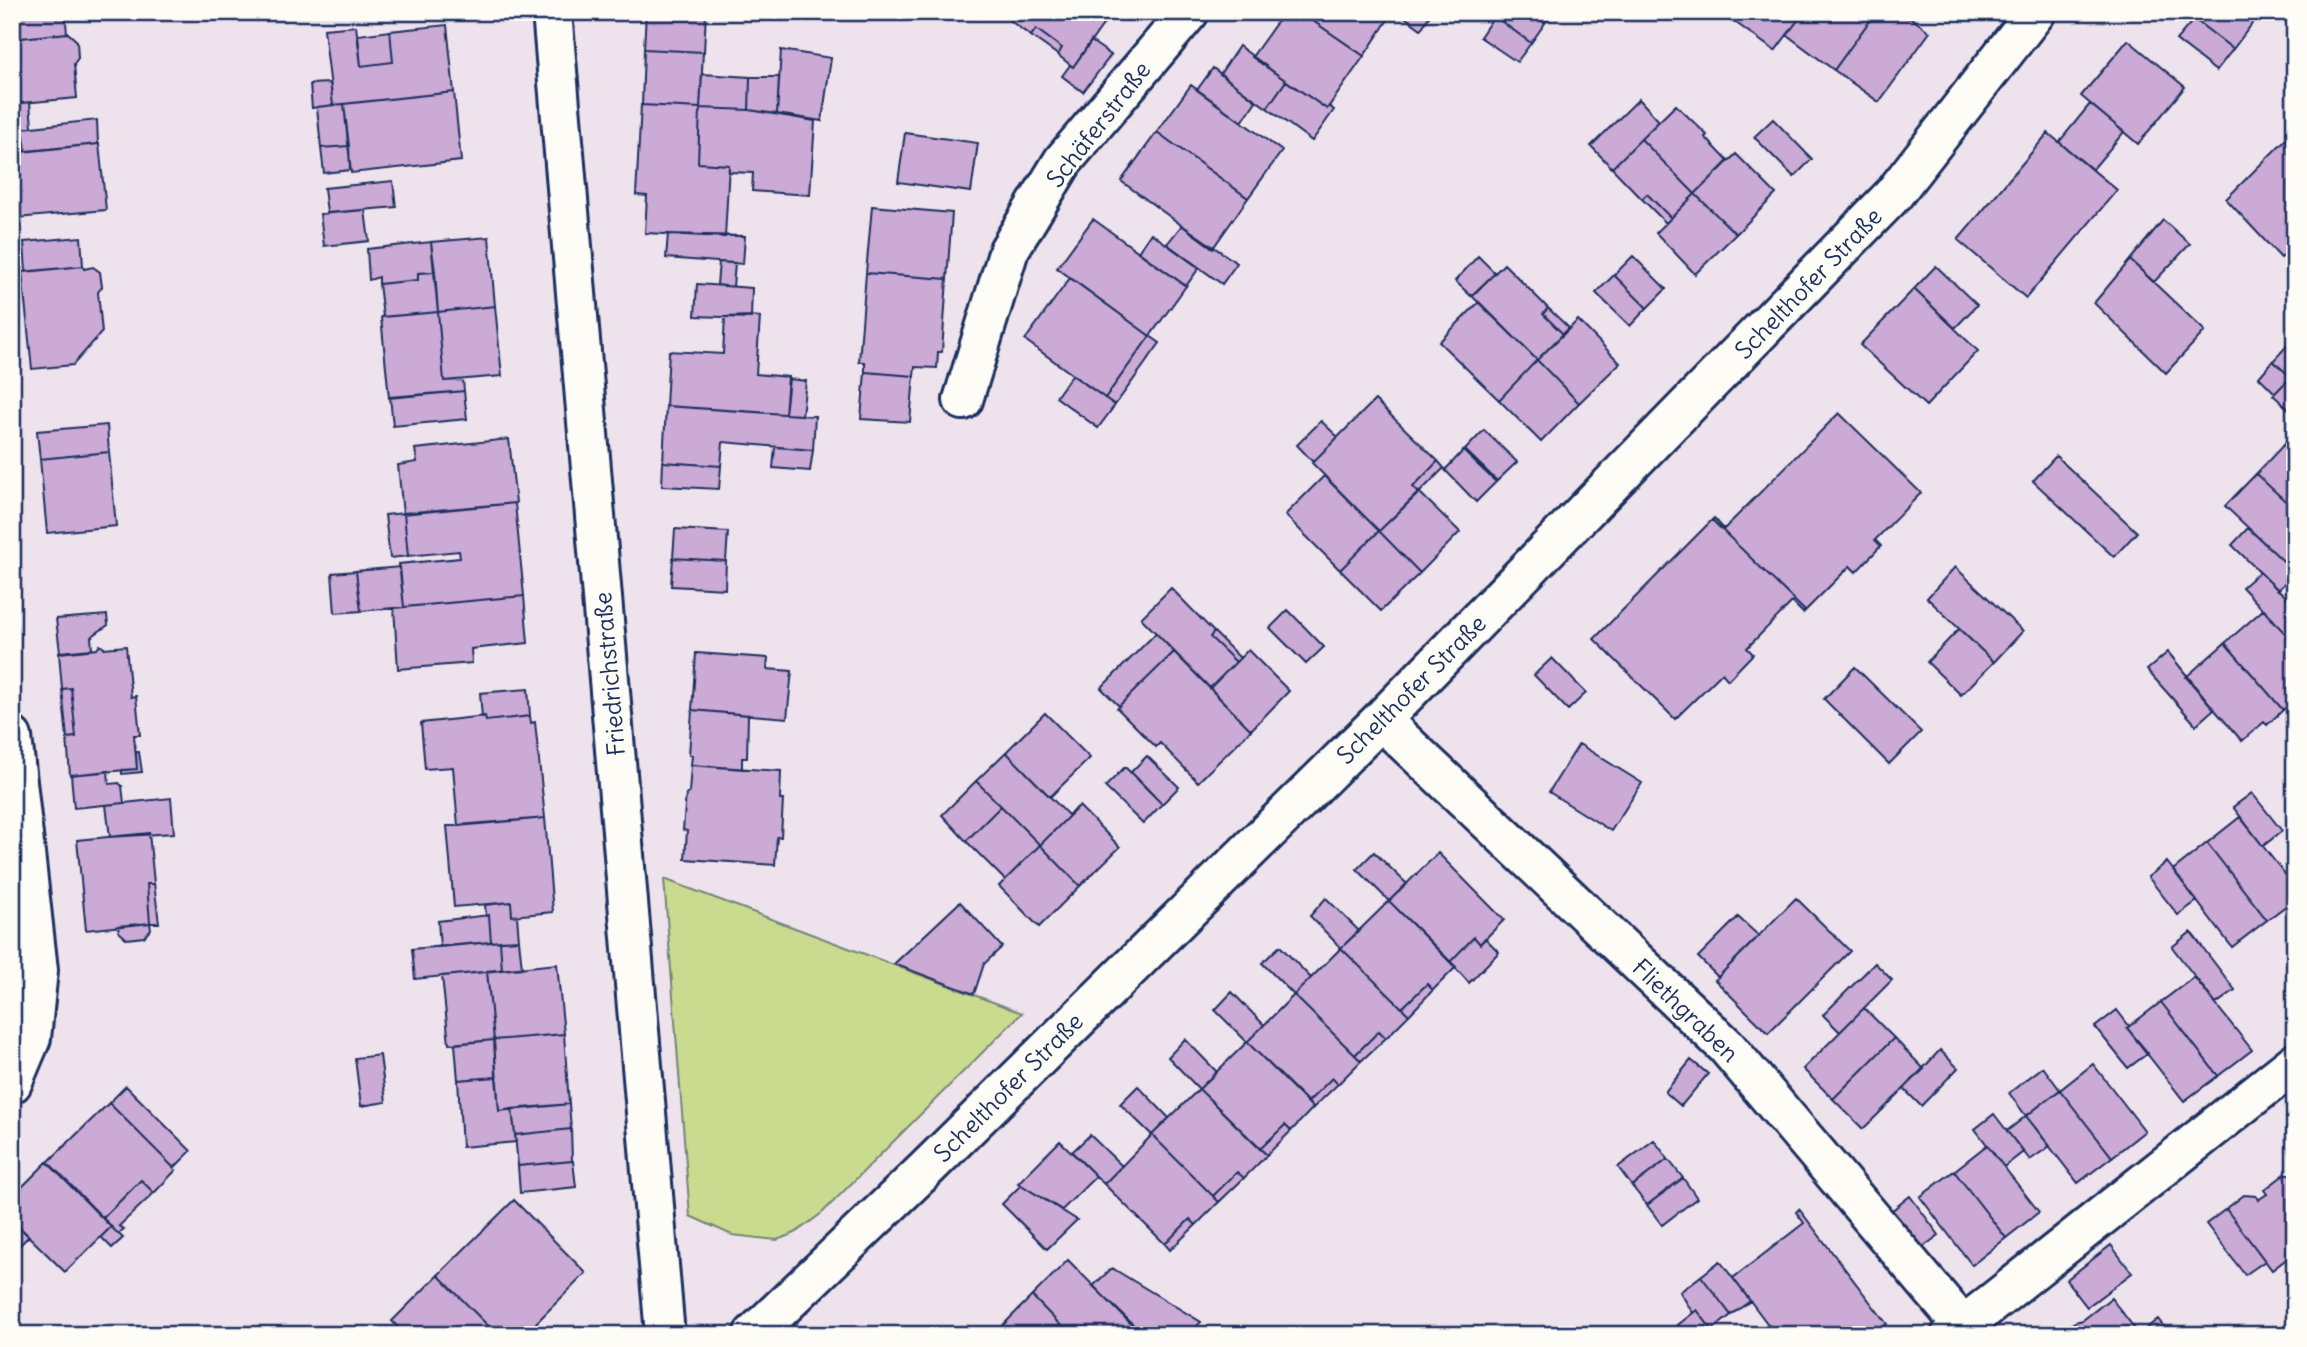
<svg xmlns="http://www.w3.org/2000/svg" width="2307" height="1347" viewBox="0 0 2307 1347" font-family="Delius,sans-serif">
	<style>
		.green { fill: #cadb90; stroke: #728577; stroke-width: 2 }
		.building { fill: #cbaad6; stroke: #1b2f5e; stroke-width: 2 }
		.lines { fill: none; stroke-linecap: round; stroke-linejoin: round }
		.minor-casing { stroke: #1b2f5e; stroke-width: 44 }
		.minor { stroke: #fdfcf7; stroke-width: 38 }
		.labels { text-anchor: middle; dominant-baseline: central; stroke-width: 5; stroke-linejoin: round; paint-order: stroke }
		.street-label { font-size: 24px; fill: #1b2f5e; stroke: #fdfcf7 }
	</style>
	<rect width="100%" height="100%" fill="#eee3ed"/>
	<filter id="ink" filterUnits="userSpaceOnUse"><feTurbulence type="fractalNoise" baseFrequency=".0143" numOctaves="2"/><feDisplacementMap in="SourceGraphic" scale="14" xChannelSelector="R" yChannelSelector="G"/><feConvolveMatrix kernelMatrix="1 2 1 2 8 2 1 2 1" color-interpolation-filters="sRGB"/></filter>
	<g filter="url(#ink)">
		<path class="green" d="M664,879L1022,1013L822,1213L795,1233L777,1240L732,1235L690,1216Z"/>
		<path class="building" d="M12,12H65L67,33L12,39Z
			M400,12H446L447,14L400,19Z
			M646,12H706L704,52L644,49Z
			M998,12H1112L1073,67L1058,55L1062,48L1036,29L1031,36Z
			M1284,12H1300L1364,56L1327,109L1252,57Z
			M1300,12H1393L1364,56Z
			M1398,12H1432L1421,29Z
			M1497,12H1530L1545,23L1531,43L1494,16Z
			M1530,12H1553L1545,23Z
			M1731,12H1804L1775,51L1728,17Z
			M1804,12H1876L1834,70L1787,35Z
			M1876,12H1903L1930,32L1879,102L1834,70Z
			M2185,12H2261L2233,49Z
			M1494,16L1531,43L1517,62L1480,37Z
			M2194,19L2233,49L2216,71L2176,40Z
			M447,25L454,92L333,105L324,29L356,26L361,66L393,62L390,31Z
			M1036,29L1062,48L1058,55L1031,36Z
			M390,31L393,62L361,66L358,35Z
			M68,33L77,41L78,58L74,64L77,98L12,104V39Z
			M2128,40L2185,87L2138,144L2081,96Z
			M1091,41L1111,55L1083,92L1062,76L1070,65L1073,67Z
			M1239,46L1286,81L1267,108L1220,74Z
			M644,49L703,52L700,108L642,105Z
			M781,50L831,58L822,121L777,114Z
			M1213,68L1256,101L1242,122L1197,90Z
			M702,74L750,77L749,110L700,108Z
			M750,77H779L777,114L749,110Z
			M1286,81L1327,109L1329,106L1334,110L1312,141L1267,108Z
			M330,83L333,105L312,108L310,84Z
			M1191,85L1282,151L1248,198L1157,132Z
			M454,92L461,161L351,173L344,104Z
			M1639,99L1659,121L1612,168L1591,146Z
			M30,102L32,127L12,129V104Z
			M344,104L349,146L321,148L317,107Z
			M2090,104L2124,132L2092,170L2059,142Z
			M641,105L700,108L698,163L729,165L725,237L645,233L647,196L636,195Z
			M1676,105L1707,135L1705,137L1728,161L1695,194L1641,139Z
			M700,108L749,110L815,121L810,195L752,191L753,173L729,172V165L698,163Z
			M1773,119L1812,159L1794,177L1754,137Z
			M97,120L98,144L26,151L23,128Z
			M2295,130V244L2281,258L2226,199Z
			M1157,132L1248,198L1213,248L1121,181Z
			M905,133L978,143L971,192L898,182Z
			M2048,133L2117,190L2026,298L1958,240Z
			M1641,139L1695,194L1671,218L1647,194L1642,199L1612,168Z
			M99,144L106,210L17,218L12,153Z
			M349,146L350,170L324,173L321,148Z
			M1736,154L1776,194L1736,234L1695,194Z
			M393,181L396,207L327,213L324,188Z
			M1647,194L1671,218L1666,223L1642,199Z
			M1695,194L1736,234L1695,274L1656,233Z
			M872,206L952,213L947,279L866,273Z
			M365,210L369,241L324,246L320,214Z
			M1093,219L1186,286L1150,336L1057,268Z
			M2163,220L2190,244L2154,282L2130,260Z
			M1182,225L1237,263L1222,284L1167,244Z
			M1151,233L1199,268L1186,286L1138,252Z
			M668,234L745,236L743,264L666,258Z
			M81,237L83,266L26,272L24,242Z
			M489,237L495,306L438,312L431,242Z
			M431,242L435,272L418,273V280L379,284V277L369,280L367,249Z
			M1478,256L1495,273L1471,296L1455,281Z
			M1633,256L1666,289L1647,308L1614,275Z
			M2130,260L2205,331L2166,373L2094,303Z
			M719,262L735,263L733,287L717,285Z
			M1504,264L1548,308L1543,314L1563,334L1537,360L1472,296Z
			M83,266L84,269L93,267L100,272L102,287L98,292L102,332L73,365L32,369L22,272Z
			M1936,266L1977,305L1955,328L1914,289Z
			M435,272L438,312L383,317L379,284L418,280V273Z
			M866,273L947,279L942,352H938L937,368L915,367L914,376L865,372V362H859Z
			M1614,275L1647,308L1630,326L1596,293Z
			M1070,278L1150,336L1105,398L1025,340Z
			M697,284L752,288L751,318L695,316Z
			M1914,289L1978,351L1926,406L1860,345Z
			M1479,302L1537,360L1499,400L1439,342Z
			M495,306L502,376L444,381L438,312Z
			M1548,308L1569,328L1563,334L1543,314Z
			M438,312L444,381L463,380L464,391L389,398L381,317Z
			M751,316L760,317L756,374L788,377L785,414L666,406L669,351L723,354L725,317Z
			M1578,320L1620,363L1579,403L1537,360Z
			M1150,336L1160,343L1115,405L1105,398Z
			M2295,337V381L2273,361Z
			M1537,360L1579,403L1541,442L1499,400Z
			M2273,361L2291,377L2275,393L2259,377Z
			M865,372L914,376L910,422L861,419Z
			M1072,375L1115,405L1098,428L1056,397Z
			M2291,377L2295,381V415L2273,395Z
			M789,379L806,381L802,415L785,414Z
			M464,391L467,419L393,426L390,397Z
			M1375,400L1438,461L1413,487L1419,493L1379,531L1312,463Z
			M666,406L815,416L813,450L723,442L721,466L663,462Z
			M1839,413L1921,493L1875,540L1881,546L1856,572L1850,566L1805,611L1712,520L1714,518L1724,529Z
			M1321,421L1338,437L1313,462L1297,445Z
			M107,425L109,452L40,459L37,431Z
			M1484,430L1517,462L1497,481L1465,450Z
			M509,439L516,503L403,514L398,465L417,462L415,449Z
			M2286,442L2295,449V510L2256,474Z
			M775,447L813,450L810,471L773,468Z
			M1463,451L1496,482L1476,502L1445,470Z
			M109,452L116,526L47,533L40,459Z
			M2056,456L2137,532L2114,557L2033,481Z
			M1438,461L1444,468L1419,493L1413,487Z
			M663,462L721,466L719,489L662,486Z
			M2256,474L2295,510V572L2225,506Z
			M1324,476L1379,531L1340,570L1285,515Z
			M1419,492L1460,532L1420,573L1379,531Z
			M515,503L524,596L404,607L399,564L460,558L459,551L408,556L404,513Z
			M404,513L408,556L390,558L385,515Z
			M1712,520L1805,611L1803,613L1792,602L1747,648L1753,654L1728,680L1722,673L1675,719L1594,639Z
			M2248,528L2295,572L2278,590L2232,545Z
			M675,529L728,532L726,561L673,558Z
			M1379,531L1420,573L1381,611L1340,570Z
			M673,558L726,561L725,589L671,586Z
			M400,567L404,607L361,611L356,571Z
			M1955,567L2023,631L1994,662L1927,598Z
			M356,571L361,611L335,613L332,573Z
			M2259,572L2295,605V639L2292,641L2242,587Z
			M1171,588L1214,632L1210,637L1236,662L1210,688L1141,618Z
			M524,596L528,643L471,649L472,663L398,669L394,608Z
			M2264,609L2295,645V700L2283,710L2225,643Z
			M1288,610L1324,647L1306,664L1270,628Z
			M107,615L108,625L91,637L92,649L60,652L56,619Z
			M1959,629L1994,662L1961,695L1927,662Z
			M1214,632L1240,658L1236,662L1210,637Z
			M1156,633L1174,652L1119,706L1101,688Z
			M2225,643L2283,710L2267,725L2264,722L2242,741L2186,677Z
			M100,645L104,648L126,646L131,697L136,696L140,735H134L137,769L70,775L67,738L76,737L71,688L62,689L59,653L97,649Z
			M1248,650L1289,691L1251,730L1210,688Z
			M1174,652L1251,730L1198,782L1160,743L1156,747L1117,708Z
			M2168,652L2214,709L2196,725L2147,670Z
			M696,653L768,658L767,669L792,671L787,718L692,710Z
			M1552,658L1586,693L1568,710L1534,675Z
			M1855,667L1921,732L1889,764L1824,699Z
			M71,688L76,737L67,738L62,689Z
			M528,689L530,716L486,721L485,716L482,717L480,693Z
			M692,710L748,715L747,758H742V769L691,765L692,755H689Z
			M1045,713L1090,758L1050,797L1006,752Z
			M485,716L486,721L530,716L531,723L535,722L545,818L458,826L453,767L425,769L421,723Z
			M1579,744L1642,783L1611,831L1549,792Z
			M136,752H139L142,772L122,774V770L137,769Z
			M1006,752L1068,815L1079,806L1040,845L976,781Z
			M1147,756L1179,787L1162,804L1131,772Z
			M691,765L781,771L780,800H783L781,837H777L775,865L685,859L687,831L683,830L686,794L689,793Z
			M1125,767L1162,804L1143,824L1105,787Z
			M108,771L109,784L119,783L122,786L124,803L74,808L71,775Z
			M976,781L1001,806L966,841L942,815Z
			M2252,793L2282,831L2263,846L2233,807Z
			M171,798L174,833L110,837L106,805Z
			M1001,806L1040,845L1005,880L966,841Z
			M1079,806L1120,847L1080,886L1040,845Z
			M2240,817L2295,887V899L2267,920L2207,843Z
			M545,818L553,912L512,916L511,902L454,907L447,826Z
			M149,833L154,883L147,884L150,923L86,930L77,840Z
			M2207,843L2267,920L2232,947L2173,870Z
			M1040,845L1080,886L1039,927L999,886Z
			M1374,852L1407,884L1389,901L1357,869Z
			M1438,853L1504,920L1480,944L1474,937L1450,962L1389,901Z
			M2167,862L2197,901L2178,915L2148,877Z
			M154,883L159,923H150L147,884Z
			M1326,898L1359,931L1341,948L1310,916Z
			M1796,898L1850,951L1768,1033L1715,980Z
			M1389,901L1456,967L1433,990L1427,984L1402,1008L1341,948Z
			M511,902L512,916H517L519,940L491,942L489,915L486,916L485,905Z
			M960,902L1002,947L984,964L974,994L894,964Z
			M489,915L491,942L440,947L438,921Z
			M1738,917L1759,936L1718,977L1698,957Z
			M150,923L151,929L144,937L127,939L119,932L118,926Z
			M2191,932L2235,990L2216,1004L2172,947Z
			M1474,937L1480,944L1485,938L1499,952L1469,983L1450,962Z
			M519,940L522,968L502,970L500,941Z
			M500,941L502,970L415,979L412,949Z
			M1280,946L1311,978L1294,995L1262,963Z
			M1341,948L1409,1015L1386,1038L1379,1031L1355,1055L1294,995Z
			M1875,963L1892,980L1840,1032L1823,1015Z
			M557,964L564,1034L494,1040L487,971Z
			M487,972L494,1040L449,1044L442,976Z
			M2194,977L2252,1050L2218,1076L2161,1002Z
			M1427,984L1433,990L1409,1015L1402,1008Z
			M1232,992L1264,1025L1247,1042L1215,1010Z
			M1294,995L1361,1061L1338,1084L1332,1078L1308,1102L1247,1042Z
			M2161,1002L2218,1076L2184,1101L2127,1028Z
			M1864,1008L1894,1038L1833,1099L1803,1069Z
			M2117,1010L2129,1026L2127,1028L2148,1053L2128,1068L2095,1027Z
			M1379,1031L1386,1038L1361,1061L1355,1055Z
			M564,1034L569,1104L499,1111L494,1040Z
			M1894,1038L1924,1069L1863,1129L1833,1099Z
			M1185,1039L1217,1072L1199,1089L1168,1057Z
			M494,1040L496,1077L458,1080L455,1044Z
			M1247,1042L1313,1108L1291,1131L1285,1125L1260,1149L1199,1089Z
			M1940,1050L1958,1068L1921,1106L1904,1089Z
			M380,1055L386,1102L361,1106L355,1058Z
			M1691,1060L1708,1074L1681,1106L1665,1092Z
			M2093,1064L2145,1131L2112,1157L2060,1090Z
			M2043,1067L2060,1090L2026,1116L2009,1093Z
			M496,1077L499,1111L512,1109L516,1142L462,1147L458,1080Z
			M1332,1078L1338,1084L1313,1108L1308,1102Z
			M126,1086L191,1151L174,1168L109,1103Z
			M1138,1086L1169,1118L1152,1135L1120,1104Z
			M1199,1089L1267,1155L1244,1178L1237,1172L1213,1196L1152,1135Z
			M2060,1090L2112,1157L2078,1183L2026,1116Z
			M109,1103L176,1170L154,1193L141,1180L103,1218L48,1162Z
			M569,1104L571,1129L515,1135L512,1109Z
			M1994,1114L2023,1152L2004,1167L1975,1129Z
			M2026,1116L2050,1146L2030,1160L2007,1131Z
			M1285,1125L1291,1131L1267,1155L1260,1149Z
			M571,1129L572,1161L518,1166L515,1135Z
			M1090,1135L1122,1166L1104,1184L1072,1152Z
			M1152,1135L1219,1202L1196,1225L1190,1219L1165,1244L1104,1184Z
			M1654,1140L1668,1159L1632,1186L1618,1167Z
			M1060,1141L1096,1176L1062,1210L1018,1183Z
			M1987,1145L2039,1212L2006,1238L1954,1171Z
			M1668,1159L1683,1178L1647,1205L1632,1186Z
			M573,1161L576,1187L520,1193L518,1166Z
			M47,1162L111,1227L65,1272L12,1220V1197Z
			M1954,1171L2006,1238L1972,1265L1920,1197Z
			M1237,1172L1244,1178L1219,1202L1213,1196Z
			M2285,1174H2295V1267L2288,1258L2272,1270L2226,1209L2244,1195L2256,1196L2258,1200L2267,1194L2264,1190Z
			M1683,1178L1697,1198L1662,1225L1647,1205Z
			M141,1180L154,1193L119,1226L124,1229L118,1234L103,1218Z
			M1021,1185L1077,1220L1047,1249L1002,1204Z
			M1910,1196L1939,1235L1919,1250L1890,1212Z
			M514,1200L586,1273L524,1335H497L438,1275Z
			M1799,1209L1887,1324L1873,1335H1776L1733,1278L1804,1223L1796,1212Z
			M2226,1209L2265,1261L2245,1275L2206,1224Z
			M1190,1219L1196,1225L1170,1250L1165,1244Z
			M12,1220L29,1236L12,1253Z
			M111,1227L123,1238L112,1248L101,1237Z
			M2111,1245L2132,1273L2087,1307L2066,1280Z
			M1068,1260L1129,1322L1144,1335H1070L1032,1296Z
			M1720,1261L1750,1301L1731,1315L1701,1276Z
			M1112,1268L1201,1322L1188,1335H1144L1093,1286Z
			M438,1275L497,1335H405L392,1321Z
			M1701,1276L1731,1315L1712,1330L1697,1310L1693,1313L1680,1292Z
			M1032,1296L1066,1331L1062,1335H993Z
			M2111,1298L2139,1334L2137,1335H2061L2063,1330L2075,1322L2083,1320Z
			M1697,1310L1716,1335H1665L1693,1313Z
			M2158,1319L2170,1335H2140L2139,1334Z"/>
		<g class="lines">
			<g class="minor-casing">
				<path id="minor" d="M552,12L665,1335
					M963,400L1009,250L1063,161L1189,12
					M1381,720L1726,1046L1963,1326L1951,1335
					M12,737L38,970L31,1038L12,1083
					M753,1335L924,1171L1381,720L1893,195L2036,12
					M1970,1335L1963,1326L2295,1063"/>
			</g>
			<use href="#minor" class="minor"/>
		</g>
	</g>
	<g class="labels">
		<g class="street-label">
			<text transform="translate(1098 124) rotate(-52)">Schäferstraße</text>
			<text transform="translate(1808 283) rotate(-46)">Schelthofer Straße</text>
			<text transform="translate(609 674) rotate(-95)">Friedrichstraße</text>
			<text transform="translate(1411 689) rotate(-45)">Schelthofer Straße</text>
			<text transform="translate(1686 1010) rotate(44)">Fliethgraben</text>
			<text transform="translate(1008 1087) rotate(-45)">Schelthofer Straße</text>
		</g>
	</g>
	<rect width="2307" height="1347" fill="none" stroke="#fdfcf7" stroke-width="42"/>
	<rect x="21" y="21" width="2265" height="1305" fill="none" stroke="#1b2f5e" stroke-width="2.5" filter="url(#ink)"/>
</svg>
